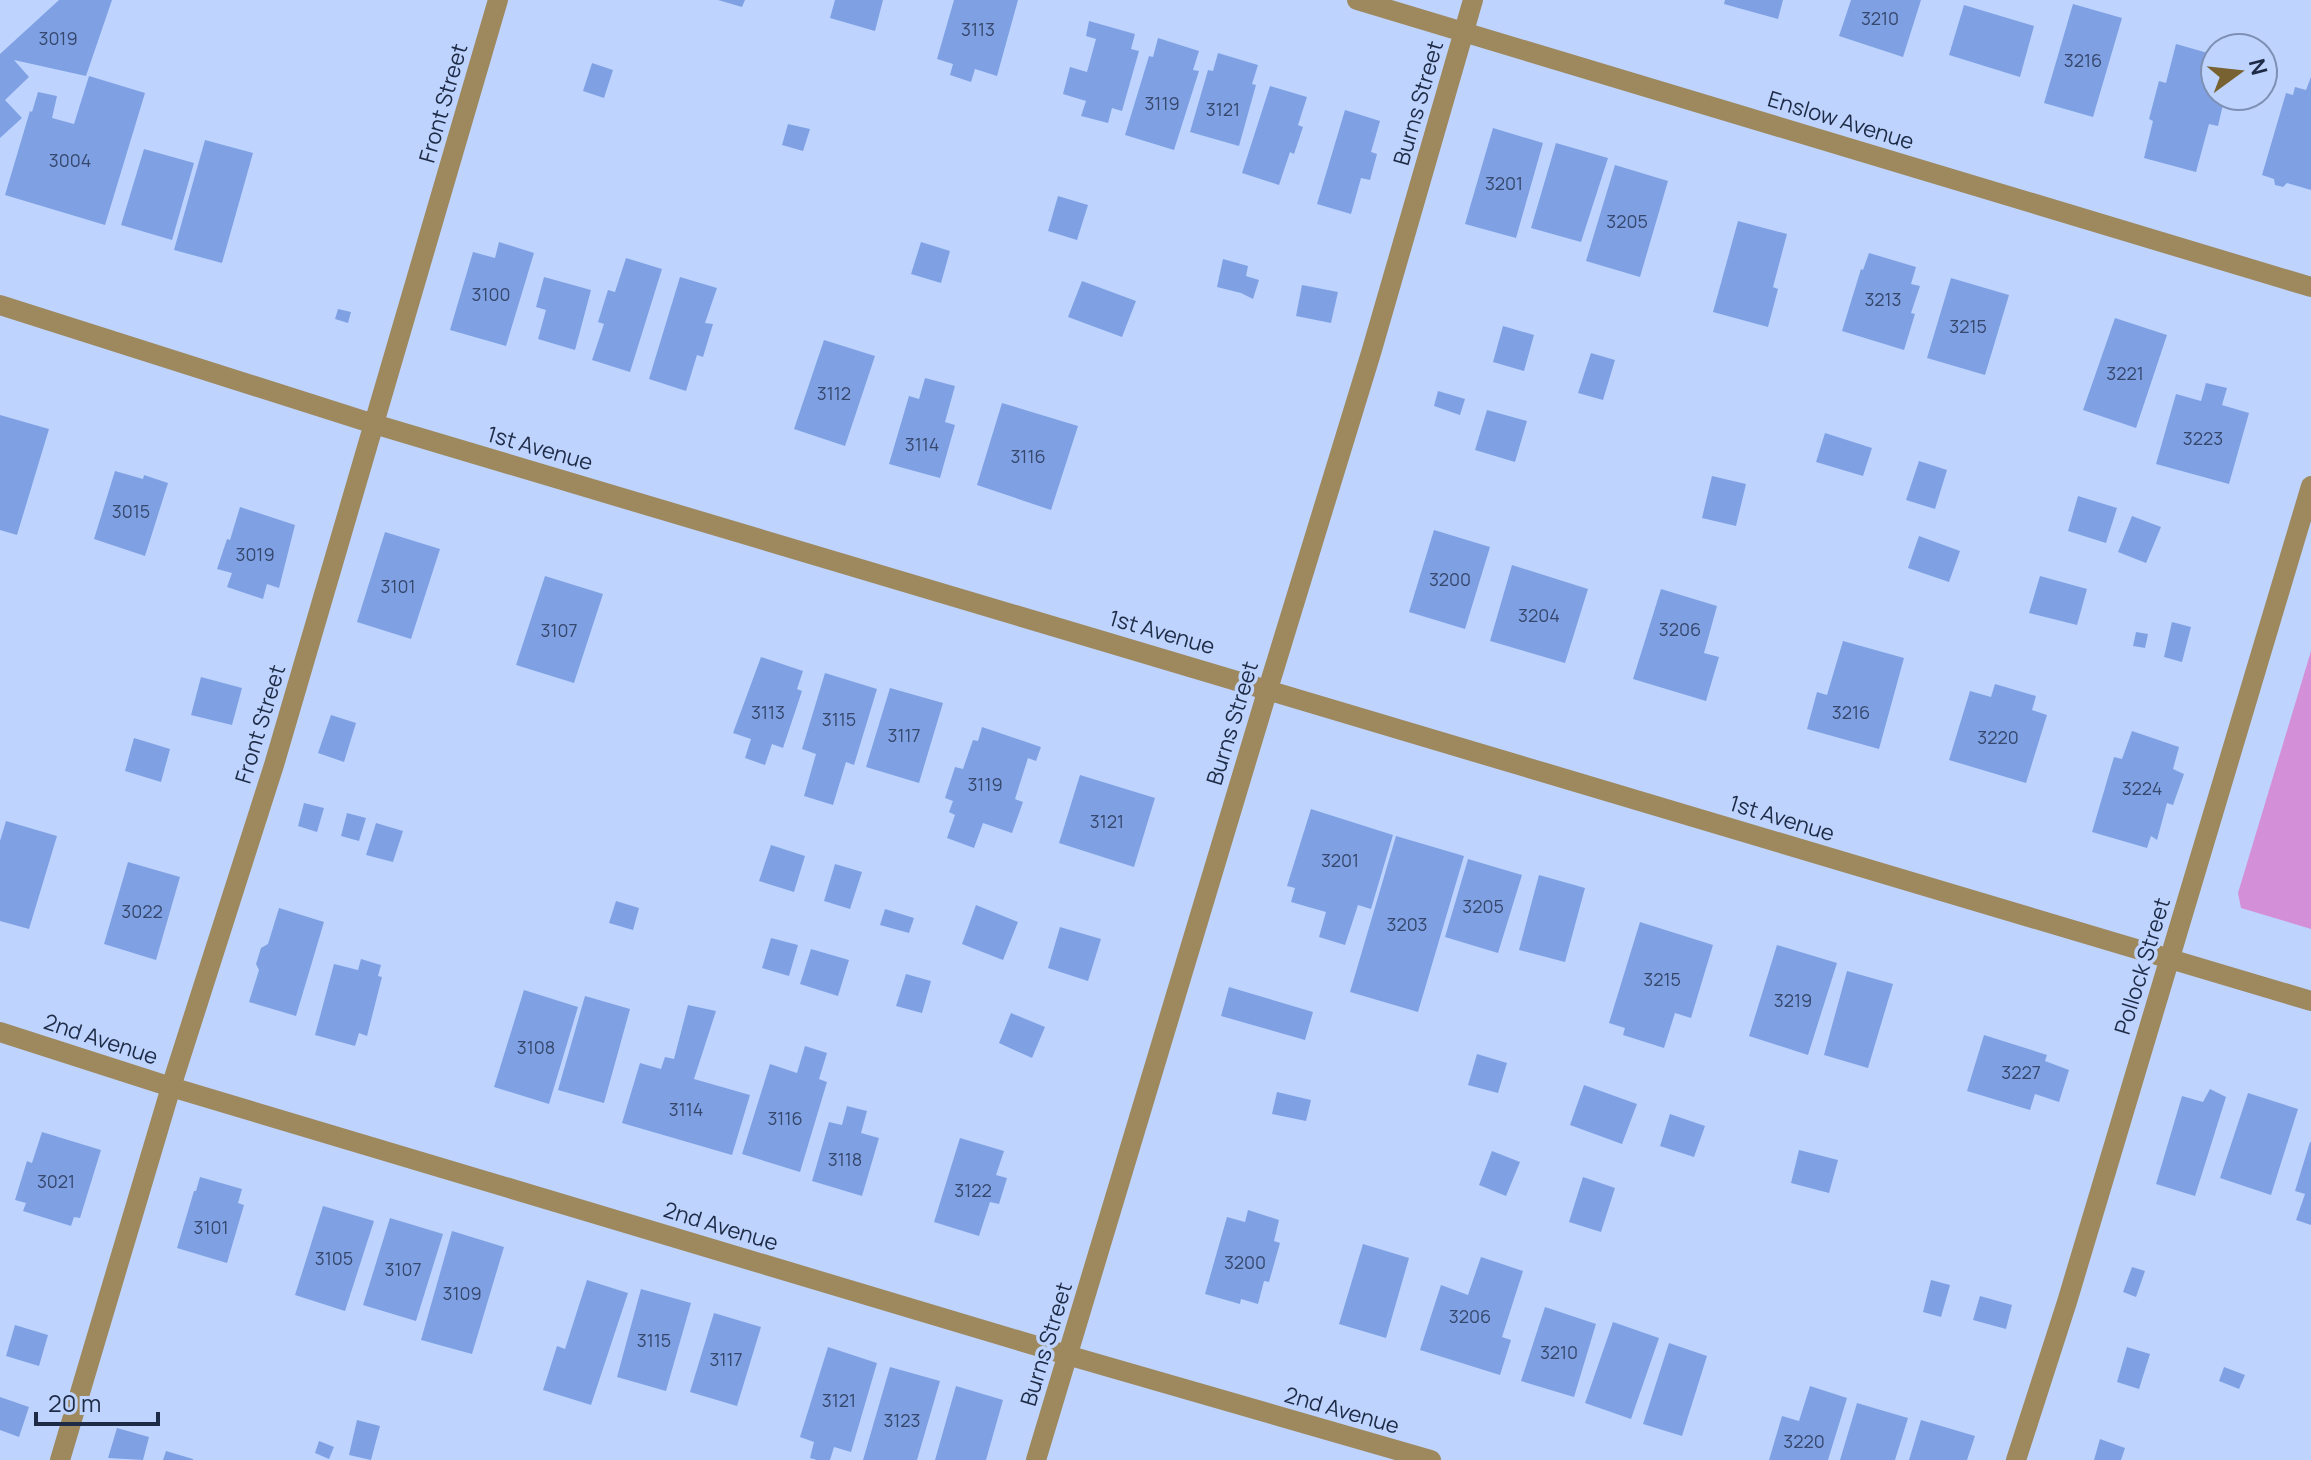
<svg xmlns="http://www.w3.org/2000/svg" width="2311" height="1460" viewBox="0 0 2311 1460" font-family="Manrope,sans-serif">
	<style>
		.green { fill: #d390d8 }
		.building { fill: #7fa1e4 }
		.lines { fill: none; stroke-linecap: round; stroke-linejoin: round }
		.street { stroke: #9e885e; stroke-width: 20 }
		.labels { text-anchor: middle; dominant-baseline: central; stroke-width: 7; stroke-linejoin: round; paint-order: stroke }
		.number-label { font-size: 18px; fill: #36486e }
		.street-label { font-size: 22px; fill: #1e2b46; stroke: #bed4fe }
	</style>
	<rect width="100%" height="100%" fill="#bed4fe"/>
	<path class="green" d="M2311,651V929L2241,908L2238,893Z"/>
	<path class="building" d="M59,0H112L86,76L14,60L29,77L5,100L22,118L0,138V54Z
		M718,0H745L742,7Z
		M835,0H883L875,31L830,18Z
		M954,0H1018L997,76L975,69L971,82L950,75L953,64L937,59Z
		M1725,0H1783L1778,19L1724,4Z
		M1851,0H1921L1903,57L1839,36Z
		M2073,4L2122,18L2093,117L2044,103Z
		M1964,5L2034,26L2020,77L1949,55Z
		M1089,21L1135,34L1131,49L1139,51L1122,111L1112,108L1108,123L1081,116L1086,101L1063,94L1070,67L1087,72L1096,39L1086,36Z
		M1158,38L1199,51L1193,70L1199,71L1174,150L1125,135L1149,56L1153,57Z
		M2176,44L2215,55V96H2225L2218,126L2209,124L2196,172L2144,158L2153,121L2149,119L2159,81L2166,83Z
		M1218,53L1258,65L1252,84L1256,85L1239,146L1190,132L1208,70L1213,71Z
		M592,63L613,70L604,98L583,91Z
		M89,76L145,93L105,225L5,195L30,111L32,112L38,92L57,96L52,118L74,124Z
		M2311,77V190L2287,183L2283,187L2275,185L2274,179L2262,175L2286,93L2293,95L2295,87L2306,90Z
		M1270,86L1307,97L1298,125L1303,127L1294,154L1290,152L1279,185L1242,173Z
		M1345,110L1380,121L1371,152L1377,154L1370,180L1361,178L1351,214L1317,204Z
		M788,124L810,129L803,151L782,145Z
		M1493,128L1543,143L1516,238L1465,224Z
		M205,140L253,153L222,263L174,250Z
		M1556,143L1608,158L1581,242L1531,228Z
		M144,149L194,163L172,240L121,225Z
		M1615,165L1668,181L1640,277L1586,261Z
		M1058,196L1088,205L1077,240L1048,231Z
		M1738,221L1787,234L1773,287L1778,289L1768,327L1713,312Z
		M499,242L534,253L506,346L450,330L473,252L495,258Z
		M921,242L950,251L941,283L911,274Z
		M1869,253L1916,267L1911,284L1920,286L1911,313L1915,314L1904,350L1842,331L1861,269L1863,270Z
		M626,258L662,269L630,372L592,360L604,324L598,322L608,290L615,292Z
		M1223,259L1248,266L1246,276L1259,280L1253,299L1241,293L1217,287Z
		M544,277L591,290L575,350L538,339L546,310L536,307Z
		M680,277L717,288L705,323L713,324L703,357L697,355L686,391L649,379Z
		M1951,278L2009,295L1985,375L1927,358Z
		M1082,281L1136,301L1122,337L1068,317Z
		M1302,285L1338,292L1331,323L1296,316Z
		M338,309L351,312L348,323L335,319Z
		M2115,318L2167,335L2136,428L2083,410Z
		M1503,326L1534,335L1524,371L1493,362Z
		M824,340L875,356L845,446L794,429Z
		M1591,353L1615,360L1603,400L1578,393Z
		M925,378L955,386L945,422L955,425L940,478L889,464L909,396L919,399Z
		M2206,383L2227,388L2222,405L2249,413L2229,484L2156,464L2176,394L2201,401Z
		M1438,391L1465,399L1460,415L1434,406Z
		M1002,403L1078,426L1051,510L977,485Z
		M1487,410L1527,421L1515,462L1475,450Z
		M0,415L49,429L17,535L0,530Z
		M1825,433L1872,448L1863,476L1816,462Z
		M1919,461L1947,470L1935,509L1906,500Z
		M115,471L143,479L144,475L168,483L145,556L94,539Z
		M1712,476L1746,484L1736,526L1702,518Z
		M2078,496L2117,508L2106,543L2068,531Z
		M240,507L295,525L279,588L267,584L263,599L227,587L232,573L217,569L227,539L230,540Z
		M2132,516L2161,527L2146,563L2118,552Z
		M1434,530L1490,547L1465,629L1409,612Z
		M385,532L440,549L411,639L357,622Z
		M1919,536L1960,551L1949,582L1908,568Z
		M1512,565L1588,589L1565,663L1490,641Z
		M545,576L603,594L574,683L516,665Z
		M2040,576L2087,589L2077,625L2029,613Z
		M1661,589L1717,606L1704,653L1719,657L1706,701L1633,679Z
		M2172,622L2191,627L2182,662L2164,657Z
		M2136,632L2148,634L2145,648L2133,646Z
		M1843,641L1904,658L1879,749L1807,729L1817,692L1827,695Z
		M761,657L803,671L797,689L802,691L783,748L772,744L765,765L745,758L751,739L733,733Z
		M825,673L877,689L854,765L846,762L833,805L804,796L816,754L802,749Z
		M201,677L242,688L232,725L191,715Z
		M1995,684L2036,696L2032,710L2047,715L2026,783L1949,760L1970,691L1991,697Z
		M890,688L943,703L919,783L866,767Z
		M331,715L356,723L344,762L318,753Z
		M982,727L1041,747L1036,761L1028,758L1015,799L1023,802L1012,833L983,823L974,848L947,838L955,815L949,812L953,801L945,798L955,767L963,769L973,740L978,741Z
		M2132,731L2179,747L2173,769L2184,774L2173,805L2167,803L2157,840L2151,836L2147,848L2092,832L2114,757L2122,759Z
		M134,738L170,749L161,782L125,771Z
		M1080,775L1155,798L1134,867L1059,843Z
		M304,803L324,808L317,832L298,826Z
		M1311,809L1393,835L1371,909L1358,905L1345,945L1319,937L1326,912L1291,902L1295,888L1287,886Z
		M347,813L366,818L359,841L341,836Z
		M6,821L57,836L29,929L0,921V841Z
		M376,823L403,831L393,862L366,855Z
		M1396,836L1464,856L1418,1012L1350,992Z
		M771,845L805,856L794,892L759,881Z
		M1468,859L1522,875L1498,953L1445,937Z
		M128,862L180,877L156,960L104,944Z
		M835,864L862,872L850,909L824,901Z
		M1539,875L1585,888L1565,962L1519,950Z
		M616,901L639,908L633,930L609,923Z
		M976,905L1018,922L1003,960L962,944Z
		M279,908L324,922L296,1016L249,1002L259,970L256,964L261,948L268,944Z
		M885,909L914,918L909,933L880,925Z
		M1640,922L1713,945L1691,1018L1675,1013L1664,1048L1623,1035L1625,1028L1609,1023Z
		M1060,927L1101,939L1088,981L1048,968Z
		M771,938L798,945L789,976L762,968Z
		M1777,945L1837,963L1808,1055L1749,1036Z
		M811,949L849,960L838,996L800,984Z
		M361,959L381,965L378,976L382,977L367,1036L359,1033L355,1046L315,1035L334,964L358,970Z
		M1847,971L1893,984L1868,1068L1824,1055Z
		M906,974L931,981L922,1013L896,1006Z
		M1229,987L1313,1012L1305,1040L1221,1016Z
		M524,990L578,1007L549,1104L494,1087Z
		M585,996L630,1009L604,1103L558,1090Z
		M688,1005L716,1011L694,1079L750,1095L732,1155L622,1123L640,1063L661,1069L665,1057L674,1059Z
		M1011,1013L1045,1027L1032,1058L999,1043Z
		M1984,1035L2047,1055L2045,1061L2069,1070L2059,1102L2035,1094L2030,1110L1967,1091Z
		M805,1046L827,1053L819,1079L827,1082L800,1172L742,1154L770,1064L797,1073Z
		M1477,1054L1507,1063L1498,1093L1468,1085Z
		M1584,1085L1637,1104L1622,1144L1570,1125Z
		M2210,1089L2226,1097L2195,1196L2156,1184L2182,1096L2203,1102Z
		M1277,1092L1311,1100L1306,1121L1272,1114Z
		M2248,1093L2298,1109L2271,1195L2220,1178Z
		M847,1106L867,1111L861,1133L879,1138L862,1196L812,1181L829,1122L842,1125Z
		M1670,1114L1705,1126L1694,1157L1660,1146Z
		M42,1132L101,1150L80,1218L74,1217L71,1226L23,1211L26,1203L15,1200L27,1161L32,1163Z
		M960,1138L1004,1151L996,1175L1007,1178L999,1204L990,1202L979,1236L934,1222Z
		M2310,1142H2311V1225L2296,1220L2305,1194L2295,1191Z
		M1799,1150L1838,1160L1829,1193L1791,1183Z
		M1492,1151L1520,1162L1506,1196L1479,1185Z
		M200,1177L242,1189L238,1203L244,1205L227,1263L177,1248L194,1191H196Z
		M1583,1177L1615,1188L1601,1232L1569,1222Z
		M323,1206L374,1221L345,1311L295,1295Z
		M1248,1210L1279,1220L1274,1241L1280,1243L1269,1282L1264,1281L1258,1304L1241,1299L1240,1304L1205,1294L1227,1217L1245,1222Z
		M390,1218L443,1234L416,1321L363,1305Z
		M452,1231L504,1247L472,1354L421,1340Z
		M1363,1244L1409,1258L1386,1338L1339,1324Z
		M1481,1257L1523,1271L1502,1337L1511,1340L1500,1375L1420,1350L1441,1285L1468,1295Z
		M2132,1267L2145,1271L2136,1297L2123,1292Z
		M587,1280L628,1293L591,1405L543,1390L557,1346L565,1349Z
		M1931,1280L1950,1285L1941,1317L1923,1312Z
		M641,1289L691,1303L666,1391L617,1377Z
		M1980,1296L2012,1305L2006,1329L1973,1320Z
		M1545,1307L1596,1324L1574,1397L1521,1381Z
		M714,1313L761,1327L737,1406L690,1392Z
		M1613,1322L1659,1338L1631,1419L1585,1403Z
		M15,1325L48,1335L39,1366L6,1356Z
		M1669,1343L1707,1356L1682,1436L1643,1424Z
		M828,1347L877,1363L851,1452L834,1447L830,1460H817L810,1458L814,1442L800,1437Z
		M2127,1347L2150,1354L2139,1389L2117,1382Z
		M890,1367L940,1381L917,1460H863Z
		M2224,1367L2245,1375L2239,1389L2219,1381Z
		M956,1386L1003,1400L986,1460H935Z
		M1810,1386L1847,1398L1828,1460H1769L1782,1416L1799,1421Z
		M0,1397L29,1407L19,1437L0,1430Z
		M1857,1403L1908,1418L1895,1460H1840Z
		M357,1420L380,1426L371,1460L349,1455Z
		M1921,1420L1975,1436L1967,1460H1909Z
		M117,1428L149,1437L143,1460L108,1458Z
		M2100,1439L2125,1448L2121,1460H2094Z
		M319,1441L334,1447L329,1459L315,1453Z
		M166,1451L193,1459V1460H163Z"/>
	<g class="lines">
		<path class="street" d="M1357,0L2311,287
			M0,305L374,424L2311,1001
			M0,1032L171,1087L1067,1355L1431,1460
			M60,1460L171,1087L274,765L498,0
			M1036,1460L1268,689L1371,353L1473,0
			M2016,1460L2067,1302L2311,486"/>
	</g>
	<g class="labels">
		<g class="number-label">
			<text x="1880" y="18">3210</text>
			<text x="978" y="29">3113</text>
			<text x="58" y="38">3019</text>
			<text x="2083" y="60">3216</text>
			<text x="1162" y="103">3119</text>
			<text x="1223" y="109">3121</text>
			<text x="70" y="160">3004</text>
			<text x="1504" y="183">3201</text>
			<text x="1627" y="221">3205</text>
			<text x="491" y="294">3100</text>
			<text x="1883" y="299">3213</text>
			<text x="1968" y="326">3215</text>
			<text x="2125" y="373">3221</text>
			<text x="834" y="393">3112</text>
			<text x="2203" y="438">3223</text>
			<text x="922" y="444">3114</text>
			<text x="1028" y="456">3116</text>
			<text x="131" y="511">3015</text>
			<text x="255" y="554">3019</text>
			<text x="1450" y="579">3200</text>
			<text x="398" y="586">3101</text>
			<text x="1539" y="615">3204</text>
			<text x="1680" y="629">3206</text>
			<text x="559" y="630">3107</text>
			<text x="768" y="712">3113</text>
			<text x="1851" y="712">3216</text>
			<text x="839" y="719">3115</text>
			<text x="904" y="735">3117</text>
			<text x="1998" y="737">3220</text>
			<text x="985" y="784">3119</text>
			<text x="2142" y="788">3224</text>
			<text x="1107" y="821">3121</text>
			<text x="1340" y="860">3201</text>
			<text x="1483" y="906">3205</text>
			<text x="142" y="911">3022</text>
			<text x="1407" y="924">3203</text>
			<text x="1662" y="979">3215</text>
			<text x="1793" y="1000">3219</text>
			<text x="536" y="1047">3108</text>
			<text x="2021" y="1072">3227</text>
			<text x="686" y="1109">3114</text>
			<text x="785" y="1118">3116</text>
			<text x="845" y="1159">3118</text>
			<text x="56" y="1181">3021</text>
			<text x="973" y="1190">3122</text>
			<text x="211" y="1227">3101</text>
			<text x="334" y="1258">3105</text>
			<text x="1245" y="1262">3200</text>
			<text x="403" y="1269">3107</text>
			<text x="462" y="1293">3109</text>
			<text x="1470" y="1316">3206</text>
			<text x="654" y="1340">3115</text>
			<text x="1559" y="1352">3210</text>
			<text x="726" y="1359">3117</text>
			<text x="839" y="1400">3121</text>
			<text x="902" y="1420">3123</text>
			<text x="1804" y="1441">3220</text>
		</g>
		<g class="street-label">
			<text transform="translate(443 103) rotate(-74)">Front Street</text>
			<text transform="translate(1418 103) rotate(-74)">Burns Street</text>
			<text transform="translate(1841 120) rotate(17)">Enslow Avenue</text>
			<text transform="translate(540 448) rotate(16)">1st Avenue</text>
			<text transform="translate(1162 632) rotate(16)">1st Avenue</text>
			<text transform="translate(1232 723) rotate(-73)">Burns Street</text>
			<text transform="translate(260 724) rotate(-73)">Front Street</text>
			<text transform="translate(1782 818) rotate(17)">1st Avenue</text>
			<text transform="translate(2142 966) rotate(-73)">Pollock Street</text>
			<text transform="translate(101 1039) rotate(18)">2nd Avenue</text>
			<text transform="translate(721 1226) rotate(17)">2nd Avenue</text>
			<text transform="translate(1046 1344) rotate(-73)">Burns Street</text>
			<text transform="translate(1342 1410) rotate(16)">2nd Avenue</text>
		</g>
	</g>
	<g transform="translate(2239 72) rotate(75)"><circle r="38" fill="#bed4fe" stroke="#7e90b4" stroke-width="2"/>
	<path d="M0-6L14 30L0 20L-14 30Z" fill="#796232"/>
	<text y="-12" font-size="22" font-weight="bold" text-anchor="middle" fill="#1e2b46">N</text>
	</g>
	<path d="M36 1412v12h122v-12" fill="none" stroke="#1e2b46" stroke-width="4"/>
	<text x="48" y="1412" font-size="24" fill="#1e2b46" stroke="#bed4fe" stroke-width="6" paint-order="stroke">20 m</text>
</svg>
